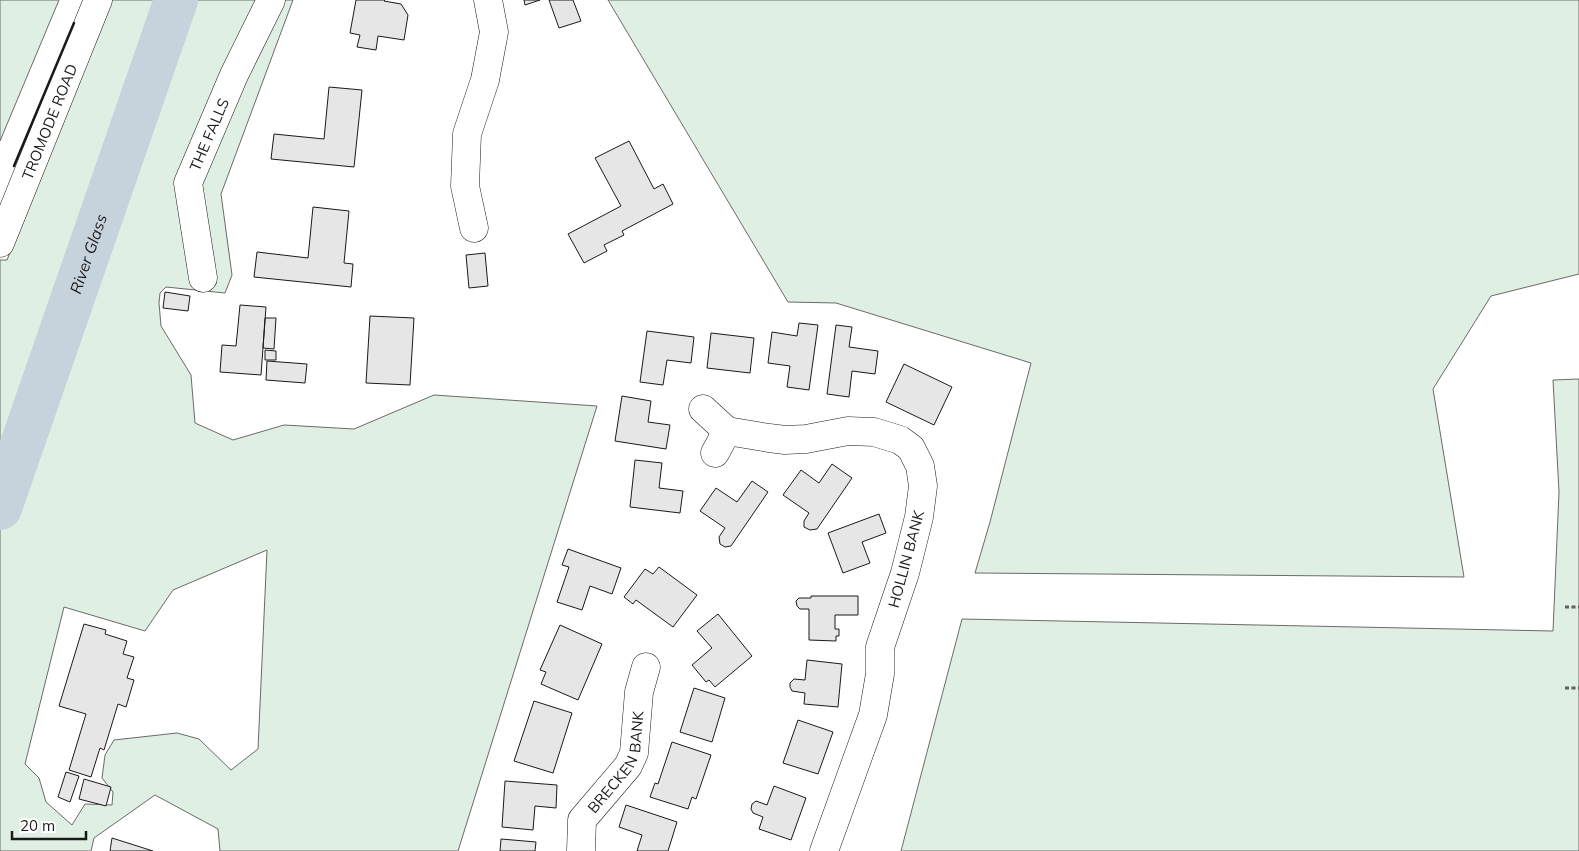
<svg xmlns="http://www.w3.org/2000/svg" width="1579" height="851" viewBox="0 0 1579 851" font-family="Mulish,sans-serif">
	<style>
		.green { fill: #e0efe3; stroke: #6a6a6a; fill-rule: evenodd }
		.lines { fill: none; stroke-linecap: round; stroke-linejoin: round }
		.river { stroke: #c6d2dc; stroke-width: 44 }
		.building { fill: #e6e6e6; stroke: #1a1a1a }
		.minor-casing { stroke: #1a1a1a; stroke-width: 29 }
		.major-casing { stroke: #1a1a1a; stroke-width: 29 }
		.path { stroke: #5f5f5f; stroke-width: 3; stroke-dasharray: 4 2.5; stroke-linecap: butt }
		.minor { stroke: #fff; stroke-width: 28 }
		.major { stroke: #fff; stroke-width: 28 }
		.wall { stroke: #1a1a1a; stroke-width: 2.5 }
		.labels { text-anchor: middle; dominant-baseline: central; stroke-width: 4; stroke-linejoin: round; paint-order: stroke }
		.street-label { font-size: 15px; fill: #1a1a1a; stroke: #fff }
		.water-label { font-size: 16px; font-style: italic; fill: #1a1a1a; stroke: #fff }
	</style>
	<rect width="100%" height="100%" fill="#fff"/>
	<path class="green" d="M0,0H59L0,141Z
		M111,0H293L221,194L232,275L225,293L166,287L160,293L159,303L161,326L191,375L195,423L233,440L284,425L354,429L434,395L597,406L458,851H220L218,829L155,795L94,838L91,851H0V260H7ZM267,550L258,749L231,770L199,739L177,733L114,740L105,755L102,778L113,792L112,805L85,804L72,825L46,802L39,778L25,764L64,607L145,631L173,590Z
		M608,0H1579V274L1491,296L1433,389L1464,577L975,573L990,522L1031,363L836,303L788,302Z
		M1579,379V851H901L962,619L1553,631L1559,492L1553,380Z"/>
	<g class="lines">
		<path class="river" id="s1" d="M0,508L176,0"/>
	</g>
	<path class="building" d="M356,0H385L384,1L401,4L408,15L404,40L378,36L376,50L357,47L360,35L350,33Z
		M524,0H540L525,5Z
		M549,0H573L581,21L559,28Z
		M329,87L362,90L354,167L271,159L274,134L324,139Z
		M629,141L654,189L663,184L673,204L622,231L624,235L604,245L607,251L584,263L568,234L621,206L595,158Z
		M313,207L349,211L344,263L353,264L351,287L254,277L257,252L308,258Z
		M485,253L488,286L469,288L466,255Z
		M165,292L190,296L188,311L163,308Z
		M240,305L266,307L261,375L220,372L222,345L236,346Z
		M370,316L414,318L410,385L366,383Z
		M265,318H276L274,349L263,348Z
		M799,323L818,325L809,390L787,387L790,366L768,363L772,332L797,336Z
		M836,325L852,327L849,347L878,351L875,374L852,371L849,397L827,394Z
		M647,331L694,337L691,363L667,360L663,385L640,382Z
		M711,333L754,338L750,373L707,368Z
		M265,350L276,351V360H265Z
		M267,361L307,364L305,383L266,380Z
		M904,364L952,387L934,425L886,402Z
		M622,396L651,401L648,422L670,425L666,449L615,441Z
		M635,460L662,463L659,488L683,491L680,513L630,507Z
		M832,464L852,478L817,529L810,530L804,527V521L809,513L783,495L801,470L819,483Z
		M752,481L768,492L731,546L725,547L720,544L719,537L725,528L700,511L716,488L737,502Z
		M879,514L886,533L862,542L870,563L843,573L828,533Z
		M568,549L621,568L612,594L590,586L582,610L557,602L569,567L562,565Z
		M659,567L697,595L673,627L636,600L633,604L624,597L645,569L653,574Z
		M811,596H858V615H835V629H839V636H836V641L809,640V609H800L797,606L796,601L799,598H811Z
		M718,614L752,656L715,687L709,680L706,682L692,665L712,648L697,631Z
		M84,624L106,630L105,634L127,641L123,654L134,657L127,678L134,680L126,707L118,704L104,750L100,748L91,777L69,770L86,714L59,706Z
		M560,625L602,644L578,700L541,684L546,672L540,670Z
		M807,660L842,664L838,707L804,704L805,693L792,691L790,687V683L794,679L805,680Z
		M694,688L725,698L712,742L680,732Z
		M534,701L572,713L553,773L514,761Z
		M798,720L833,732L818,774L783,763Z
		M672,742L711,755L696,799L692,797L688,809L650,797L655,783L658,784Z
		M66,772L79,776L70,802L58,797Z
		M84,779L111,787L106,806L79,799Z
		M505,781L557,785L556,808L535,806L533,830L502,827Z
		M774,786L806,798L791,840L759,829L763,817L753,813L751,809L752,804L756,801L767,805Z
		M626,805L677,822L668,851H637L642,835L619,827Z
		M112,838L153,851H110Z
		M501,839L536,842L535,851H500Z"/>
	<g class="lines">
		<g class="minor-casing">
			<g id="minor">
				<path d="M474,228L465,186L467,134L485,80L494,32L488,0"/>
				<path id="s2" d="M203,278L188,183L234,75L271,0"/>
				<path d="M703,409L727,431L769,438L785,440L806,439L848,431L874,432L900,440L911,448L920,466L923,486L919,517L905,573L880,647V674L873,715L824,851"/>
				<path d="M715,453L727,431"/>
				<path id="s3" d="M581,851L582,820L628,766L634,753L639,692L646,667"/>
			</g>
		</g>
		<g class="major-casing">
			<g id="major">
				<path id="s4" d="M0,243L98,0"/>
			</g>
		</g>
		<path class="path" d="M1565,607H1579
			M1565,688H1579"/>
		<use href="#minor" class="minor"/>
		<use href="#major" class="major"/>
		<path class="wall" d="M14,166L74,23"/>
	</g>
	<g class="labels">
		<g class="street-label">
			<text stroke="none"><textPath href="#s4" startOffset="131">TROMODE ROAD</textPath></text>
			<text stroke="none"><textPath href="#s2" startOffset="149">THE FALLS</textPath></text>
			<text transform="translate(906 559) rotate(-75)">HOLLIN BANK</text>
			<text stroke="none"><textPath href="#s3" startOffset="101">BRECKEN BANK</textPath></text>
		</g>
		<g class="water-label">
			<text stroke="none"><textPath href="#s1" startOffset="269">River Glass</textPath></text>
		</g>
	</g>
	<path d="M12 831v8h74v-8" fill="none" stroke="#1a1a1a" stroke-width="2.5"/>
	<text x="20" y="831" font-size="15" fill="#1a1a1a" stroke="#ffffff" stroke-width="4" paint-order="stroke">20 m</text>
</svg>
